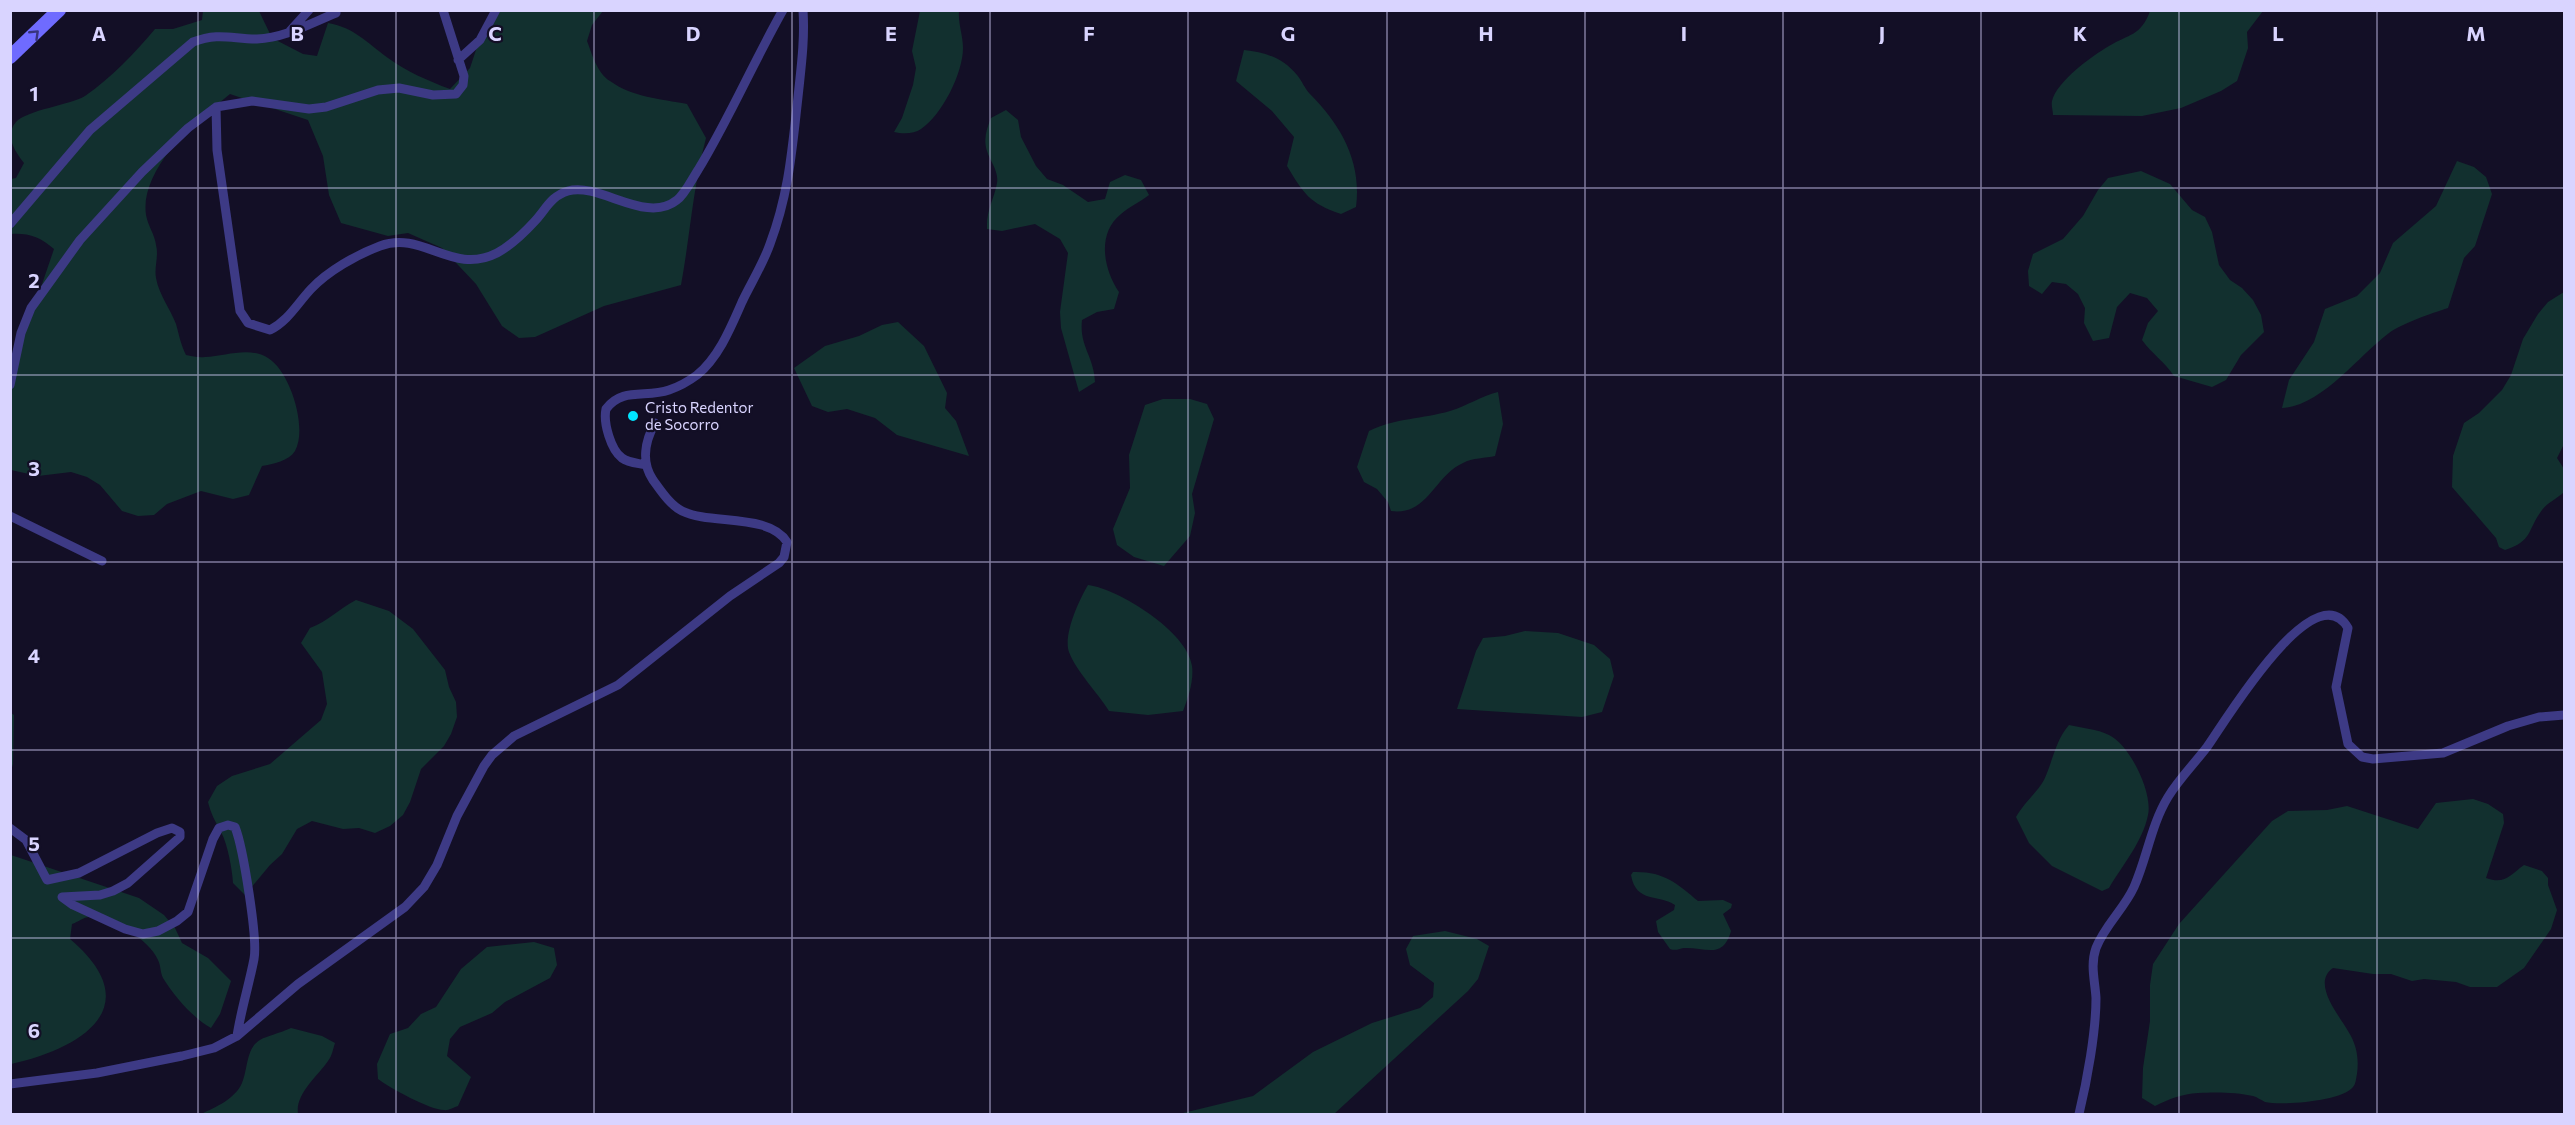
<svg xmlns="http://www.w3.org/2000/svg" width="2575" height="1125" viewBox="0 0 2575 1125" font-family="Commissioner,sans-serif">
	<style>
		.green { fill: #12302f }
		.lines { fill: none; stroke-linecap: round; stroke-linejoin: round }
		.street { stroke: #3d3a85; stroke-width: 9 }
		.secondary { stroke: #6f6bff; stroke-width: 14 }
		.oneway { stroke: #38347d }
		.grid { fill: none; stroke: #d9d4ff; stroke-width: 1.5; stroke-opacity: 0.55 }
		.poi-dot { fill: #00e5ff; stroke: #130f26; stroke-width: 2 }
		.labels { text-anchor: middle; dominant-baseline: central; stroke-width: 4.5; stroke-linejoin: round; paint-order: stroke }
		.poi-label { font-size: 15px; fill: #d9d4ff; stroke: #130f26; text-anchor: start }
		.grid-label { font-size: 20px; text-anchor: middle; font-weight: bold; fill: #d9d4ff; stroke: #130f26; stroke-width: 4.5; stroke-linejoin: round; paint-order: stroke }
	</style>
	<rect width="100%" height="100%" fill="#130f26"/>
	<path class="green" d="M203,11H259L272,38L303,54L317,56L328,23C355,28 366,42 388,58C406,71 428,81 450,89L470,68L482,32L493,11H603L592,25L587,41C592,54 597,73 610,81C632,97 661,99 687,104L706,138C693,187 690,236 681,285L604,306L535,337L519,338L502,326L476,284L442,248L408,233L388,236L341,223L329,195L323,156L308,120L230,94L219,103L213,104C186,130 140,174 146,215C148,226 155,235 156,245C159,256 154,267 156,278C159,295 170,308 176,324C179,335 181,345 186,355C192,356 199,358 205,357C226,356 249,346 268,358C290,371 308,428 295,451C289,461 273,464 262,466L249,495L233,499L201,491L167,504L154,515L138,516L122,511L100,485L87,477L71,472L38,476L11,470V359L25,334L54,249C40,237 29,233 11,234V179L16,178L24,163C15,151 4,136 16,122C27,110 70,105 85,96C111,78 135,53 155,29H173L202,20Z
		M920,11H959C958,24 963,35 963,48C963,73 942,115 921,129C914,134 903,134 894,132L902,118L913,85L916,68L912,51Z
		M2150,11H2263L2247,32L2248,48L2237,81L2221,91L2181,108L2142,116L2053,115C2053,111 2051,105 2052,101C2057,81 2092,56 2109,46C2129,34 2141,36 2150,11Z
		M1244,50C1265,52 1283,58 1297,75C1302,81 1305,89 1310,94C1341,125 1362,162 1356,207L1341,214C1309,203 1304,194 1287,166L1294,137L1272,111L1236,81Z
		M1006,110L1018,120L1021,137L1036,166L1047,179L1063,185L1088,202L1105,199L1110,182L1125,175L1141,180L1149,195C1140,202 1129,207 1121,214C1096,234 1104,270 1119,292L1114,309L1097,312L1082,320C1079,346 1094,356 1095,382L1079,392L1061,328L1060,312L1068,253L1060,239L1035,224L1002,231L987,229C986,210 994,200 997,183C999,171 990,161 987,151C983,139 987,128 991,118Z
		M2457,161L2474,167L2486,177L2492,194L2475,246L2464,258L2448,308C2432,313 2401,324 2389,333C2358,356 2322,406 2282,408L2289,380L2314,342L2325,309L2357,296L2380,273L2393,243L2436,206Z
		M2141,171L2170,184L2192,210L2205,217L2212,232L2219,265L2230,280L2242,288L2253,300L2261,315L2264,332L2241,355L2226,380L2212,387L2174,376C2164,361 2152,354 2142,340L2148,323L2158,311L2147,298L2130,293L2117,307L2109,338L2093,341L2084,323L2085,308L2078,294L2066,284L2052,282L2042,294L2029,286L2028,271L2033,254L2063,239L2083,216L2098,190L2108,178Z
		M2564,292V444L2557,458L2564,469V492C2558,498 2547,503 2542,510C2527,530 2533,541 2505,550L2499,547L2496,538L2452,487L2453,456L2464,423L2479,413L2502,390L2511,375L2523,339L2538,314L2548,302Z
		M898,322L924,346L947,393L945,408L956,421L969,456L897,435L875,418L847,409L828,412L812,406L794,368L825,346L859,336L882,325Z
		M1498,392L1503,424L1495,456C1486,458 1472,458 1463,463C1434,476 1428,516 1391,511L1388,502L1377,489L1364,482L1357,467L1369,431C1395,418 1423,419 1450,411C1467,406 1481,396 1498,392Z
		M1163,399H1190L1207,404L1214,419L1192,494L1195,513L1190,536L1164,566L1134,557L1117,545L1113,529L1130,488L1129,455L1145,405Z
		M1088,585C1119,589 1188,632 1192,666C1194,681 1188,698 1183,711L1148,715L1109,711C1098,693 1076,671 1069,652C1063,635 1079,600 1088,585Z
		M356,600L389,611L413,629L445,670L449,687L456,702L457,717L451,734L444,746L421,769L410,802L403,815L390,826L375,833L359,828L343,829L312,821L297,829L282,854L270,865L245,895L233,883C232,869 228,845 221,832C215,821 211,814 208,802L217,786L232,776L270,764L321,720L327,704L322,672L301,643L310,628C330,620 337,610 356,600Z
		M1525,631L1558,633L1594,645L1610,659L1614,676L1602,712L1582,717L1457,709L1476,651L1483,638L1505,636Z
		M11,713L14,715L13,764L11,771Z
		M2069,725C2082,728 2097,729 2109,735C2130,745 2153,793 2148,815C2143,841 2122,866 2109,888L2102,891L2052,866L2029,843L2016,817C2025,801 2036,794 2044,780C2053,761 2055,741 2069,725Z
		M2473,799L2488,804L2503,814L2504,823L2486,878C2505,885 2510,875 2524,865L2542,871L2548,878V885L2557,910L2551,929L2524,968L2497,987H2470L2456,982L2424,979L2412,981L2391,974H2373L2333,968C2311,983 2339,1015 2348,1031C2357,1045 2359,1059 2357,1074C2356,1078 2356,1084 2353,1087C2343,1101 2281,1106 2265,1102C2261,1100 2257,1097 2253,1096C2237,1092 2214,1092 2198,1093C2182,1094 2169,1099 2155,1106L2142,1098L2143,1068L2150,1021V985L2153,964L2179,924L2272,821L2288,811L2327,810L2347,806L2418,829L2436,803Z
		M11,855L139,898L164,915L175,928L182,943L208,958L231,981L220,1014L211,1028C193,1018 174,996 163,978C160,972 161,966 158,960C149,939 112,917 89,917C84,917 78,922 72,924L70,939C149,1006 83,1048 11,1064Z
		M1633,872C1663,871 1677,883 1698,901L1723,900L1732,904L1731,908L1723,914L1731,931C1723,960 1705,947 1684,948C1678,949 1676,951 1670,949L1658,932L1656,921L1674,910L1675,905C1660,894 1636,904 1631,875Z
		M1445,931L1477,939L1489,946L1478,979L1468,991L1334,1114H1179L1253,1096L1313,1052L1372,1023L1420,1008L1433,997L1434,983L1410,965L1406,949L1413,936Z
		M534,942L554,948L557,965L550,978L505,1002L492,1013L460,1027L450,1039L447,1056L471,1077L458,1106C454,1107 448,1111 444,1110C430,1110 390,1088 378,1079L377,1064L390,1034L408,1028L421,1014L436,1007L461,969L487,947Z
		M291,1028L322,1036L335,1043C333,1049 332,1056 328,1061C317,1077 295,1094 298,1114H201C216,1107 235,1099 242,1083C248,1069 246,1048 260,1040C264,1037 283,1032 291,1028Z"/>
	<g class="lines">
		<path class="street" d="M290,31L309,10
			M458,60L480,40L496,10
			M216,107L217,150L240,311L248,323L270,330C288,321 297,304 311,289C328,271 356,255 380,246C423,230 452,276 497,253C512,245 524,233 535,221C546,209 551,196 568,191C600,182 646,225 677,200C685,194 692,179 698,170C729,119 753,63 783,10
			M10,224L90,130L193,42C219,32 232,39 257,39C285,38 311,23 336,13
			M10,385L21,333L31,308L80,240L142,172L188,128L216,107L252,101L309,109L326,107L378,90L399,88L433,95L456,94L463,85L464,76L443,10
			M646,465C638,463 629,463 622,458C611,450 603,423 606,409C622,387 646,398 669,390C678,387 689,381 697,375C719,357 731,327 742,302C751,283 763,264 770,244C789,193 792,150 798,97C801,68 805,40 803,10
			M10,516L102,561
			M10,828L26,840L47,880L79,873L157,833L172,828L180,832V837L128,883L113,891L100,895L62,897L73,905L125,929L143,934L158,931L177,921L188,912L213,839L219,828L228,825L235,827C243,847 258,939 254,959C249,985 241,1010 237,1036
			M10,1084L97,1073L182,1056L214,1048L237,1036L298,984L405,907L424,887L437,865L457,816L484,766L492,755L514,736L618,685L730,596L779,563L784,557L787,542C769,513 710,525 682,511C670,505 661,491 653,480C641,462 645,441 655,423
			M2079,1114C2087,1081 2096,1032 2096,998C2095,981 2090,965 2096,948C2105,925 2124,909 2134,887C2147,858 2151,825 2168,797C2179,779 2194,764 2207,747C2223,725 2315,570 2348,628L2336,687L2348,744L2362,757L2373,759L2443,753L2508,726L2539,717L2564,715"/>
		<path class="secondary" d="M10,57L59,10"/>
	</g>
	<defs><path id="oneway-chevron" d="M-2-3.5L2.5 0L-2 3.5" fill="none" stroke-width="1.6" stroke-linecap="round" stroke-linejoin="round" transform="scale(1.5)"/></defs>
	<use class="oneway" href="#oneway-chevron" transform="translate(35 34) rotate(-44)"/>
	<path class="grid" d="M198,10V1114M396,10V1114M594,10V1114M792,10V1114M990,10V1114M1188,10V1114M1387,10V1114M1585,10V1114M1783,10V1114M1981,10V1114M2179,10V1114M2377,10V1114M10,188H2564M10,375H2564M10,562H2564M10,750H2564M10,938H2564"/>
	<circle class="poi-dot" cx="633" cy="416" r="6"/>
	<g class="labels">
		<g class="poi-label">
			<text x="645" y="407">Cristo Redentor<tspan x="645" dy="17">de Socorro</tspan></text>
		</g>
	</g>
	<g class="grid-label">
		<text x="99" y="41">A</text>
		<text x="297" y="41">B</text>
		<text x="495" y="41">C</text>
		<text x="693" y="41">D</text>
		<text x="891" y="41">E</text>
		<text x="1089" y="41">F</text>
		<text x="1288" y="41">G</text>
		<text x="1486" y="41">H</text>
		<text x="1684" y="41">I</text>
		<text x="1882" y="41">J</text>
		<text x="2080" y="41">K</text>
		<text x="2278" y="41">L</text>
		<text x="2476" y="41">M</text>
		<text x="34" y="101">1</text>
		<text x="34" y="288">2</text>
		<text x="34" y="476">3</text>
		<text x="34" y="663">4</text>
		<text x="34" y="851">5</text>
		<text x="34" y="1038">6</text>
	</g>
	<rect width="2575" height="1125" fill="none" stroke="#d9d4ff" stroke-width="24"/>
</svg>
